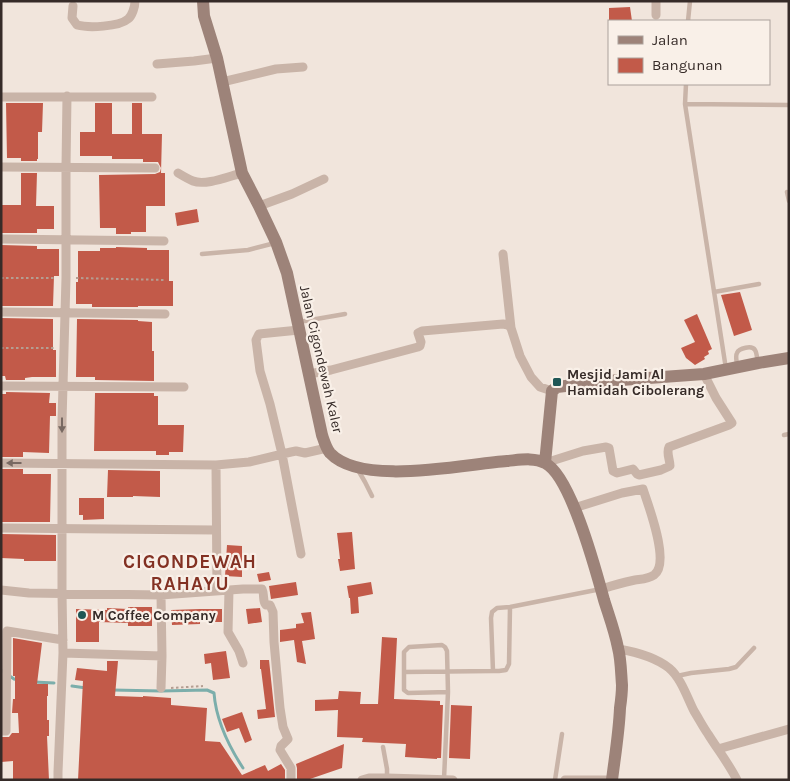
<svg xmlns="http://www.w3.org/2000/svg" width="790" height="781" viewBox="0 0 790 781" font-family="Karla,sans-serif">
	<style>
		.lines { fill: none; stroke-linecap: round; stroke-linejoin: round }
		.stream { stroke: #7caeab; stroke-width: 3 }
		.building { fill: #c25a49 }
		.path { stroke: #b59e92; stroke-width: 2; stroke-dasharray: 2.5 2.5; stroke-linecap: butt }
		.lane { stroke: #c9b4a8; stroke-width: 4.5 }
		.street { stroke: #c9b4a8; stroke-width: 9 }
		.secondary { stroke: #9d8379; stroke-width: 12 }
		.oneway { fill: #786962 }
		.poi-dot { fill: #1f5655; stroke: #f9f0e8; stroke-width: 2 }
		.labels { text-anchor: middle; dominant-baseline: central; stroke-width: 4.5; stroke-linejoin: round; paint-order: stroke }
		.street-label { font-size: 14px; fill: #362b28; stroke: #f9f0e8 }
		.poi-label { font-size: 14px; font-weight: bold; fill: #362b28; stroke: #f9f0e8; text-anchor: start }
		.district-label { font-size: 19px; font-weight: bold; letter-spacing: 1px; fill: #833123; stroke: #f9f0e8 }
	</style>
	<rect width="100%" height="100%" fill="#f1e5dc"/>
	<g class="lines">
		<path class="stream" d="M1,670L14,679L18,680
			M34,682L54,683
			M72,686L86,688
			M112,690L161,691L207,690L214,693C216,721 228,745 243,768"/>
	</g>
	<path class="building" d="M630,7L632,21H609V8Z
		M6,103H43L42,132H38V159H37V161H21V158H7Z
		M95,103H112V134H132V103H142V134H162L161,173H165V206H146V232H131V234H116V228H100L99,175L155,174L160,172L161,168L158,162H143V159H112V156H80V132H95Z
		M21,173H37L36,206H54V229H37V233H1V205H21Z
		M197,209L199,222L177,226L175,213Z
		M1,245L37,246V249H59V276H54L53,306H1Z
		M116,247L147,248V250H169V281H173V306H138V307H92V304H76V282H78V251H100V248H116Z
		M740,292L752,330L734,336L721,295Z
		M697,314L712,349L708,351L709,354L704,357L705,359L695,365L686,358L681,348L695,342L684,320Z
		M1,318L53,319V350H56V377H32L25,378V380H6L5,376H1Z
		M77,319L138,320V321L152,322V351H154V381L95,380V377H76Z
		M6,392L50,393L49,403H56V416H50L49,453L23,452V457H1V394H6Z
		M95,393H154V396H158V425H184L183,452H169V455H156V451H94Z
		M1,469H23V474H51L50,522H1Z
		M108,470L160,471V497L133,496V497H107Z
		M79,498H104V519L83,520V515H79Z
		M352,532L355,569L340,571L338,559H340L337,533Z
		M1,534L56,535V561H24V559L1,558Z
		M227,545L242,546V577L225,576Z
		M269,572L271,580L259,582L257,574Z
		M296,582L298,595L271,599L269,586Z
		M371,582L373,594L358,597L359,613L351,614L350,598H349L347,586Z
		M128,607H152V626H128V623L99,622V642H76V609L107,610V608L128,609Z
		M260,608L262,622L248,624L246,609Z
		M200,609H222V622H200V624L172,625L171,610Z
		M311,612L315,639L302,641L306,664L297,662L294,640L280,642V630L296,628V624L304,623L301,613Z
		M382,637L397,638L394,699L440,701V705H443L441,758H437V759L405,757L406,744L362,742L363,738L337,737L338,710L315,711V700L338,699L339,691L361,692L360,704H378Z
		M13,638L42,643L37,684H48V696H47V720H49V736H47L49,780L13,779V761L1,762V737H9L12,733H19L18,713H12L13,699H15V676H13Z
		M226,651L230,678L213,680L211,663L205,664L204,654Z
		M260,660H269L275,717L258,719L257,710L266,709L261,669H260Z
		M107,661H118L115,696L143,697V696L171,698V705L207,708L205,741L220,742L242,775L265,765L268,771L281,764L285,770V780H78L83,681L75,680L77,668L107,671Z
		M451,705L472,706L470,759L449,758Z
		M242,712L252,740L245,743L239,728L227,732L222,719Z
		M344,744L342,768L307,780H297V768L296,764Z"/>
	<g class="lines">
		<path class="path" d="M1,278H56
			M76,278L166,280
			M1,348H54
			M171,688L203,686"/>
		<path class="lane" d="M688,21L690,1
			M686,84L685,104L726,369
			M685,104L789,105
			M787,192L789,201
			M202,254L248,250L275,243
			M714,292L759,284
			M299,322L345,314
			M737,366C737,362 735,356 737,353C739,348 752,345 755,350C757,353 757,359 758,363
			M784,435L789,434
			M358,470L365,482L372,496
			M493,671H499L506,670L509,664L510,607
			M404,672L493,671L491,618L492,612L497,608L510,607L601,589
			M677,676L691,673L729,669L736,667L754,648
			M383,747L387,769V778
			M444,779L448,692L447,651L445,647L442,645L409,647L404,652V690L408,693L448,692
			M555,780L562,734"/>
		<path class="street" d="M656,1V15
			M73,6L72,18L77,25C88,28 119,27 128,19C132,16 135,7 135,1
			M157,64L194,61L217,58
			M222,82L276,69L303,67
			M1,97H152
			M1,167L155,168
			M178,173C183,176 188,179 193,181C206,186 229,176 242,173
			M259,206L292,194L324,179
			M1,239L164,241
			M503,254L511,328L520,356L531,377L540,387L552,391
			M1,312L165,314
			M299,330L259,334L256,340L260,371L270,404L282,454L301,554
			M309,374L331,370L418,347L420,346L421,342L418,333L422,331L503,324L508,325L511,328
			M1,386L184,387
			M1,463L216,465L249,462L291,452L296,451L305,453L327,448
			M545,463L583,451L606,447L609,448L613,471L617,473L633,469L637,474L639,475L661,470L670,466C670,459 666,453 669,447L729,425L732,423L716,398L704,374
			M216,465L217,591
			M574,508L622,493L643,489C648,505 671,563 654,575C648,579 642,579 635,580C624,582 612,586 601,589
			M1,528L215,530
			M1,590L29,593L161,595L243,589H262C265,595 262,601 266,605H270L273,612L274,642L280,708L283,727L288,739L281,746L280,750L291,768V780
			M229,590L228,632L239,651L243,663
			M161,595L162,656L161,688
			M619,649C636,652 655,657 669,668C681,678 687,697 694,711C699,719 703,727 708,734C718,750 729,764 737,780
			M63,653L162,656
			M1,731H6L7,631L63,640
			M718,749L789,729
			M58,780V772L63,653L62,593V421L66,278V167L67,96
			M362,780L369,778H387L453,780
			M565,780H606"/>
		<path class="secondary" d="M203,1L204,16L217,58L242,173L259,206L276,242L287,273L322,435C324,441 326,448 330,453C362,487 464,464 507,461C519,460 534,457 545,463C571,476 596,571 604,600C609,616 615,632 618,648C621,659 621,673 622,685C622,693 621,701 620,708C619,732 615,756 612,780
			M545,463L552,391L557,387L607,381L704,374L758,363L789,358"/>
	</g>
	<defs><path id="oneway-solid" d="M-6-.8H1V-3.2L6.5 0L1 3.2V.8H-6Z" transform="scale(1.25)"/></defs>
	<g class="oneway">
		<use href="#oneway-solid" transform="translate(62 425) rotate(90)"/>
		<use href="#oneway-solid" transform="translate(14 463) rotate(-180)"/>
	</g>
	<g class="poi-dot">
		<rect x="552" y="377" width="10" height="10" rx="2.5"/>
		<circle cx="82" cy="615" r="5"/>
	</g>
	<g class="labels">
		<g class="street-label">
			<text transform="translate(321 359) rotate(77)">Jalan Cigondewah Kaler</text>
		</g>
		<g class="poi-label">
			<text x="567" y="374">Mesjid Jami Al<tspan x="567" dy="16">Hamidah Cibolerang</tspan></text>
			<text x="92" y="615">M Coffee Company</text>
		</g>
		<g class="district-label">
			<text x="190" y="562">CIGONDEWAH<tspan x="190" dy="22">RAHAYU</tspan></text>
		</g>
	</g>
	<rect width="790" height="781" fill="none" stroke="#362b28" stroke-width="5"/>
	<rect x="608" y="20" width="162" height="65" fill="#f9f0e8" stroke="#aba19b"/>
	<rect x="618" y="36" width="25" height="8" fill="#9d8379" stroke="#aba19b"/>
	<text x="652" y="45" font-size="15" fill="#362b28">Jalan</text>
	<rect x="618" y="58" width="25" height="15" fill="#c25a49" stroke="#aba19b"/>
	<text x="652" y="70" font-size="15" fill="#362b28">Bangunan</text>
</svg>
